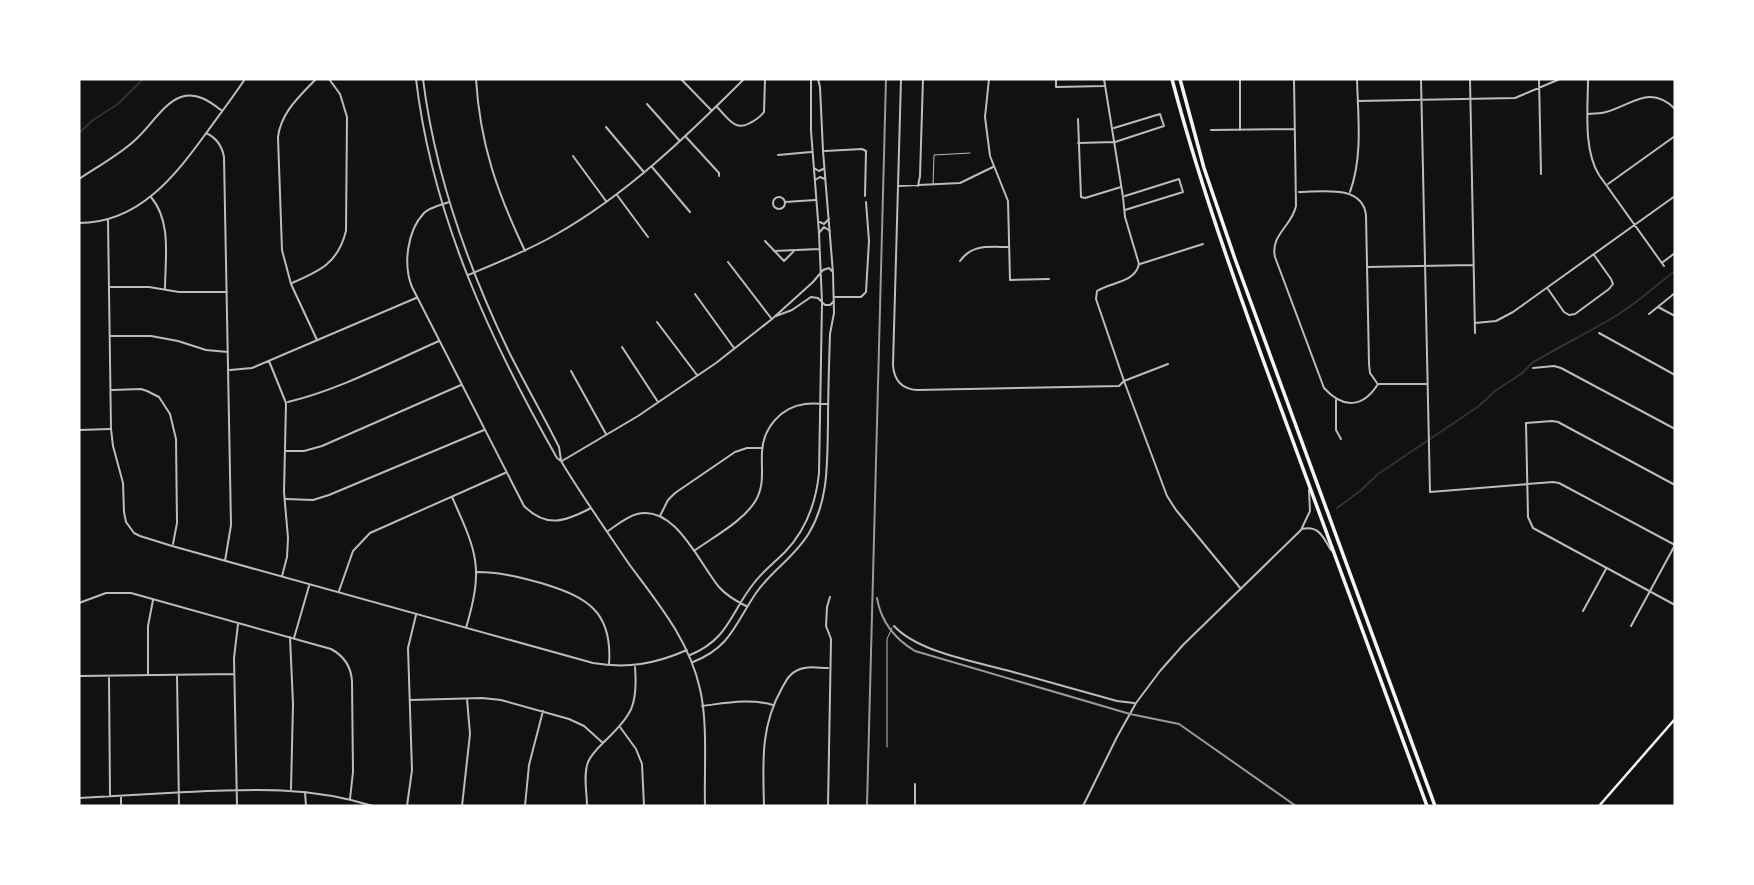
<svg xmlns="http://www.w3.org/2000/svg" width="1754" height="885" viewBox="0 0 1754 885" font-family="Lato,sans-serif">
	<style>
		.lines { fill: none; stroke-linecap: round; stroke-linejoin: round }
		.stream { stroke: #333; stroke-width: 2 }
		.service { stroke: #bcbcbc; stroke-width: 1 }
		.minor { stroke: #bcbcbc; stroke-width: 2 }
		.primary { stroke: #f5f5f5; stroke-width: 2.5 }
		.trunk { stroke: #f5f5f5; stroke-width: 3.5 }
		.rail { stroke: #9a9a9a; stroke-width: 2 }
	</style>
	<rect width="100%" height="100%" fill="#111"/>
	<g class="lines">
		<path class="stream" d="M79,133L93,120L118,104L143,79
			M1337,508L1360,491L1378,474L1479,406L1495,391L1521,374L1532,363C1559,347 1587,333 1614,317C1636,304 1655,286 1675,271"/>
		<path class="service" d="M933,185L934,155L970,153
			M887,747V639L892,628"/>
		<path class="minor" d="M316,79C300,96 281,112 278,137L282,250L291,284L317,340
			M416,79C432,215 490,340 557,458L561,461C582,496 606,530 629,564C658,603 689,640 700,689C708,723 704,770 705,806
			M423,79C435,175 467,265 509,352C525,384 543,415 559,447L561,460
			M476,79C480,144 497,192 525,251
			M681,79L711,110
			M901,79L893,365C894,380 902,389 917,390L1119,386L1124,381L1167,496L1176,510L1241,589
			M989,79L985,117L990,156L1008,201L1010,280L1049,279
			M1056,79V87L1104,86
			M1104,79L1123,197L1125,217L1139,264C1135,283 1111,282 1097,291L1096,299L1124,381L1168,364
			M1240,79V130
			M1294,79L1296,206C1292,226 1270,235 1275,257L1324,388C1343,409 1363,408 1378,384
			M1421,79L1430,492L1553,482L1559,483L1675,545
			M1470,79L1475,333
			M1539,79L1541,174
			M1588,79C1588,108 1583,149 1599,175L1664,266
			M1358,101L1515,98L1560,79
			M647,104L679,140
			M717,107C727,117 735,132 750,123C756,120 760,117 764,112L765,79
			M1588,114C1594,113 1600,114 1606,112C1632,105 1650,84 1675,109
			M1078,119L1081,197L1085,198L1121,187
			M606,127L643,171
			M1211,130L1294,129
			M206,133C217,138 222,146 224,157L231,525L225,561
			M686,137L719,173V176
			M1078,143L1115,142L1164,126L1160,114L1114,128
			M825,151L862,149L866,151L865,196
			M778,155L811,152
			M573,156L606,201
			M652,167L690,212
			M814,168L819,171L823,169
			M79,179C97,167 117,156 133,142C149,129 163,103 181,97C197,92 209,101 221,110
			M815,180L820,177L825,179
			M1608,184L1675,136
			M898,186L960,183L993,167
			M918,186L920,176L923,79
			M1299,192C1321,192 1362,184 1366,215L1369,364L1370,373L1377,383
			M1350,192C1363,156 1358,116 1357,79
			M617,195L648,237
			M1125,196L1179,179L1183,192L1125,210
			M151,197C172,222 165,259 165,289
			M773 203a6 6 0 1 1 12 0a6 6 0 1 1-12 0Z
			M449,202C441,205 430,207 424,213C407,231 403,265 412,287L524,506C547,529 566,521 591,508
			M785,202L815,200
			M108,220L111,429L113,446L123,483L124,512L126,522L134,533L140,536L172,546L593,663C627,669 655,664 687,650
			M820,222L824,224L829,219
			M79,223C139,223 175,176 207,132C220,114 233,97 245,79
			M819,233L824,227L830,231
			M765,241L784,261L794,251
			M774,251L819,249
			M960,261C972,244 989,247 1008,247
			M728,262L771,318
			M1663,262L1675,253
			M1140,264L1203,244
			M1367,267L1473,265
			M468,275C497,263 527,251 555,235C626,195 686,137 744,79
			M292,283C320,271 338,263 346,231L347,117L340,94L329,79
			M110,287H149L179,292H227
			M1548,289L1564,312L1569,315L1575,314L1609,289L1613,284L1611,279L1594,255
			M695,294L734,348
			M835,297H861L866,292L869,241L866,202
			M1658,307L1675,316
			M1649,314L1675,293
			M776,316L792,310L811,297L818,298L825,305H830L834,301
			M657,322L697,375
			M1475,323L1496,321L1513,312L1675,196
			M1599,333L1675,375
			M110,336H151L178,341L206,350L228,352
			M622,347L658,402
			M269,361L286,403L284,492L288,538L287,557L282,576
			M1533,368L1554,366L1561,368L1675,429
			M230,370L252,368L416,298
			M571,371L606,434
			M1379,384H1426
			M112,390L141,389L147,391L159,397L170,414L176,439L177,523L173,544
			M1336,400V430L1341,439
			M288,402C341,389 389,363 439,341
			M79,430L110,429
			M285,451H304L322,446L461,385
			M562,461L638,416L716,363L772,319L813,282L823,270L829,268L833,272
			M1675,485L1558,422L1552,421L1526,423L1528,517L1533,528L1675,605
			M452,497C477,553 484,567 466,628
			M286,499L313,500L329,495L484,430
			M660,516L668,500L675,493L735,452L747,448H761
			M1302,529C1319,525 1323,537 1331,550
			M608,531C617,525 626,517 637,514C675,504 699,563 719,587C726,595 736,601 746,606
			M694,551C713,537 744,521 756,500C765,484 761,469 762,452C763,428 781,407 805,404C813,403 820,404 827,404
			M477,572C499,572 519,577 541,583C587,597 613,611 609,665
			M339,591L353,551L370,533L505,473
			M79,603L106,593H131L331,649C344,656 351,666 352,681L353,772L350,799
			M1583,611L1606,569
			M894,626C919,653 978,662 1013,672C1048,682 1082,691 1117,701L1134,703
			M1631,626L1675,545
			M290,637L293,704L291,789
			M294,638L309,586
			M690,655C729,639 730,613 754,583C763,571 775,562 785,552C806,530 816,503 819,473L822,302L819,233L811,131V79
			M693,662C731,647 735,624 756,593C771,571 795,557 809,533C829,500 827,462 828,424C828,394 829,364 830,334L834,313L833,273L823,151L820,87L818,79
			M148,674V626L153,600
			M177,675L179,806
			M79,676L234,674
			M109,678L110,795
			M410,700L482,698L501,700L569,719L584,726L603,743
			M702,706C726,703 750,698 773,705
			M620,727L636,749L642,764L644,806
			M305,792L306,806
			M121,797V806
			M79,798C115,796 150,794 186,792C251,789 310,786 373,806
			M237,806L234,658L238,624
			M407,806L412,770L408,648L416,615
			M462,806L470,734L467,699
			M525,806L529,765L543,711
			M587,806C587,792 583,775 588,762C592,753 599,747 606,740C632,715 638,705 635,667
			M764,806C763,763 760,727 782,688C786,681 789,674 796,671C805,665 818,668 828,668
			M828,806L831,639L826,626L827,607L830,597
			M915,806V784
			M1083,806L1117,737L1136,703L1160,671L1183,645L1301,530L1310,511L1309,490"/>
		<path class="primary" d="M1599,806L1675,719"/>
		<path class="trunk" d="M1172,79C1197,174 1229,265 1262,357C1316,507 1373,656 1427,806
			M1180,79L1204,168L1235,259L1435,806"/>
		<path class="rail" d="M877,598C881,622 895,639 915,651L1130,714L1179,724L1296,806
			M867,806L886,79"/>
	</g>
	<rect width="1754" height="885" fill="none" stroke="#ffffff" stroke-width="161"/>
</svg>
